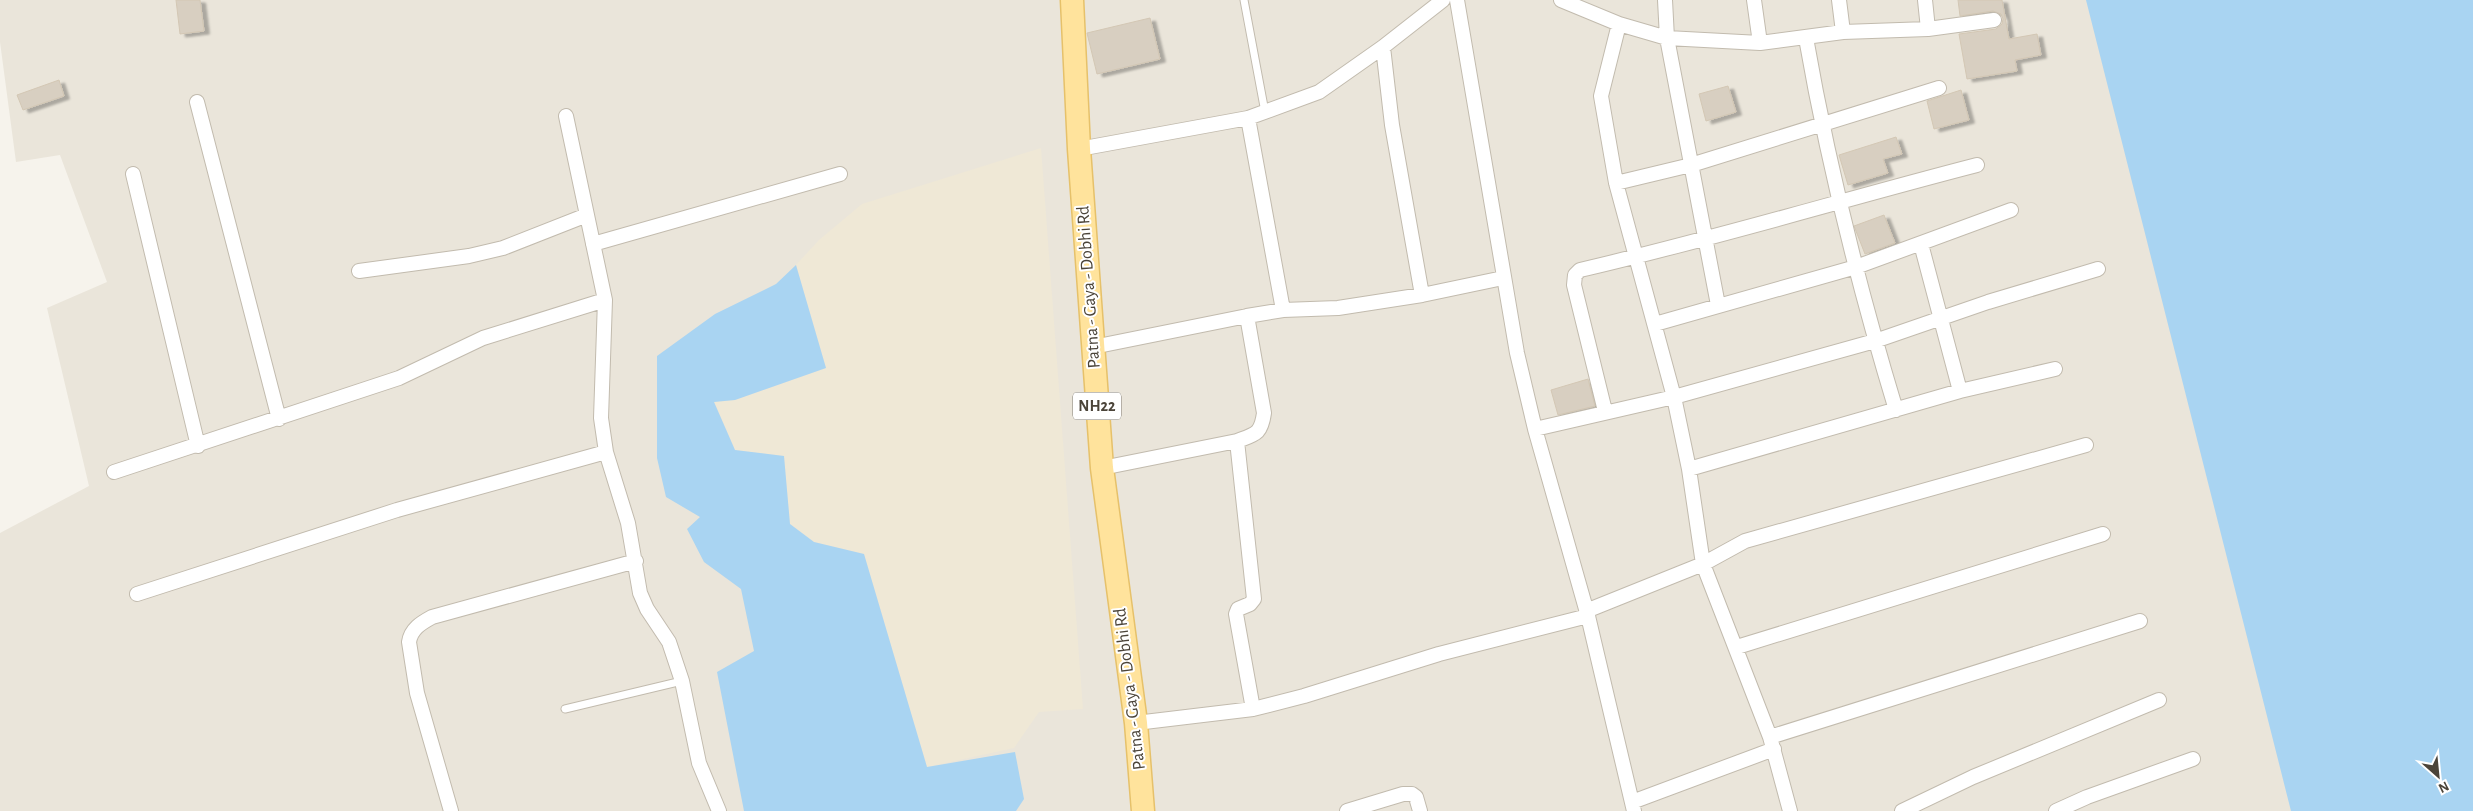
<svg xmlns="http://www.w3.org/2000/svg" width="2473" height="811" viewBox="0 0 2473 811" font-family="'Alegreya Sans',sans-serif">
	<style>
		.residential { fill: #eae5da }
		.education { fill: #efe8d6 }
		.water { fill: #a9d4f2 }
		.building { fill: #d8cfc1; stroke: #d3c7b4; filter: url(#shadow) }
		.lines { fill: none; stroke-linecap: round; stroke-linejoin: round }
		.service-casing { stroke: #c2bbae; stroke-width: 9 }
		.minor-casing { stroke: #c2bbae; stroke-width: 16 }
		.primary-casing { stroke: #e6c16a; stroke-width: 25 }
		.service { stroke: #fff; stroke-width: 7 }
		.minor { stroke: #fff; stroke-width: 14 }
		.primary { stroke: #ffe39c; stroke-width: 22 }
		.labels { text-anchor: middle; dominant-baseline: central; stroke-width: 4; stroke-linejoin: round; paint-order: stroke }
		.shield { fill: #fff; stroke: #817c74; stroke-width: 1 }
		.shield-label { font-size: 16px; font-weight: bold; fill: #4b4439 }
		.street-label { font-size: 18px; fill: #4b4439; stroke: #fff }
	</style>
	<defs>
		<filter id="shadow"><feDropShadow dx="5.5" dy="3" stdDeviation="1" flood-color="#0004"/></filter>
	</defs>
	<rect width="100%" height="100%" fill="#f6f3ec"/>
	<path class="residential" d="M0,0H2090L2294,811H0V533L89,486L47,308L107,282L60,155L16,162L0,42Z"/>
	<path class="education" d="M1041,148L1083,709L1039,712L1014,748L927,767L864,554L814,542L790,524L784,456L735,450L714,401L735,400L826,368L796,265L819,240L862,204Z"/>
	<path class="water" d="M2086,0H2473V811H2291Z
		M796,265L826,368L735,400L714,402L735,450L784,456L790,524L814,542L864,554L927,767L1015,752L1024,799L1016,811H744L717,672L754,651L741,589L704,562L687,529L700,517L666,497L657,458V356L715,314L776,284Z"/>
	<path class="building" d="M176,0H200L204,31L180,34Z
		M1958,0H2002L2009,39L2037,34L2041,55L2015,60L2017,71L1967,79L1959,34L1996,29L2002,24L2003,19L2001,14L1993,11L1960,16Z
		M1150,18L1160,59L1097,74L1087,33Z
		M59,80L64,96L23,110L17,95Z
		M1728,86L1736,112L1706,121L1699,94Z
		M1961,90L1969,120L1934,129L1927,101Z
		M1896,137L1902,154L1883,159L1888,173L1848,185L1839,155Z
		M1884,215L1895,243L1865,254L1854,226Z
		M1588,379L1595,406L1558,415L1551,390Z"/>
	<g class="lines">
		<g class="service-casing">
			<path id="service" d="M1244,0L1265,112
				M565,709L682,681"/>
		</g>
		<g class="minor-casing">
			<path id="minor" d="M1457,0L1517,353L1535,429L1588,616L1634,811
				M1561,0L1619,24L1667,38L1760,43L1843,32L1928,29L1994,20
				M1665,0L1667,38L1718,305
				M1754,0L1760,43
				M1839,0L1843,32
				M1925,0L1928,29
				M1619,24L1601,96L1616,183L1674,397L1689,469L1703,564L1770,737L1790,811
				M1806,38C1828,164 1859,288 1896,410
				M1383,47L1392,125L1422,295
				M197,102L279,419
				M566,116L605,300L601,418L606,452L628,523L640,593L647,609L669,642L682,681L699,763L719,811
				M1248,118L1283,310
				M1079,149L1248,118L1319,92L1383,47L1443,0
				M133,174L198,446
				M1616,183L1691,165L1939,88
				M593,244L840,174
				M1921,244L1960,391
				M359,271L469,256L503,248L587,215
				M1655,324L1856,267L2011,210
				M1093,347L1247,316L1283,310L1338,308L1422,295L1503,278
				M1605,411L1574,285L1575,275L1580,270C1714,239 1845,199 1977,165
				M1535,429L1674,397L1875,341L1988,302L2098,269
				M1237,441L1254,599L1250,604L1238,609L1236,614L1253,709
				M1102,468L1237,441C1256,434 1261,434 1264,413L1247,316
				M1689,469L1960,391L2055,369
				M114,472L399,378L483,338L605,300
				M137,594L397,510L606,452
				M1586,611L1703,564L1745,541L2086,445
				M1737,647L2103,534
				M1136,723L1253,709L1304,696L1439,654L1588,616
				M1770,737L2140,621
				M1632,802L1774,749
				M451,811L417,693L409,642C411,629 421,623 432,617L636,561
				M1347,811L1403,794H1412L1416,797L1420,811
				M1902,811L1973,777L2159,700
				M2056,811L2087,797L2193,759"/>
		</g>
		<g class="primary-casing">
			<path id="primary" d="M1072,0L1079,149L1102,468L1136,723L1143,811"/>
		</g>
		<use href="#service" class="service"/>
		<use href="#minor" class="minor"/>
		<use href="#primary" class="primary"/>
	</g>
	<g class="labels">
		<rect class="shield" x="1073" y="392.5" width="48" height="27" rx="4"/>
		<g class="shield-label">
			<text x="1097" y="406">NH22</text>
		</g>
		<g class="street-label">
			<text transform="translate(1089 287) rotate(-94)">Patna - Gaya - Dobhi Rd</text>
			<text transform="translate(1130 689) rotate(-97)">Patna - Gaya - Dobhi Rd</text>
		</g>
	</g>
	<g transform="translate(2438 776) rotate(153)" stroke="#ffffff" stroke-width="4" paint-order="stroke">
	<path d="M0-4L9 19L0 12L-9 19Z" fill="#4b4439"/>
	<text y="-8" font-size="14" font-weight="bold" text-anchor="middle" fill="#4b4439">N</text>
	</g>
</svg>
